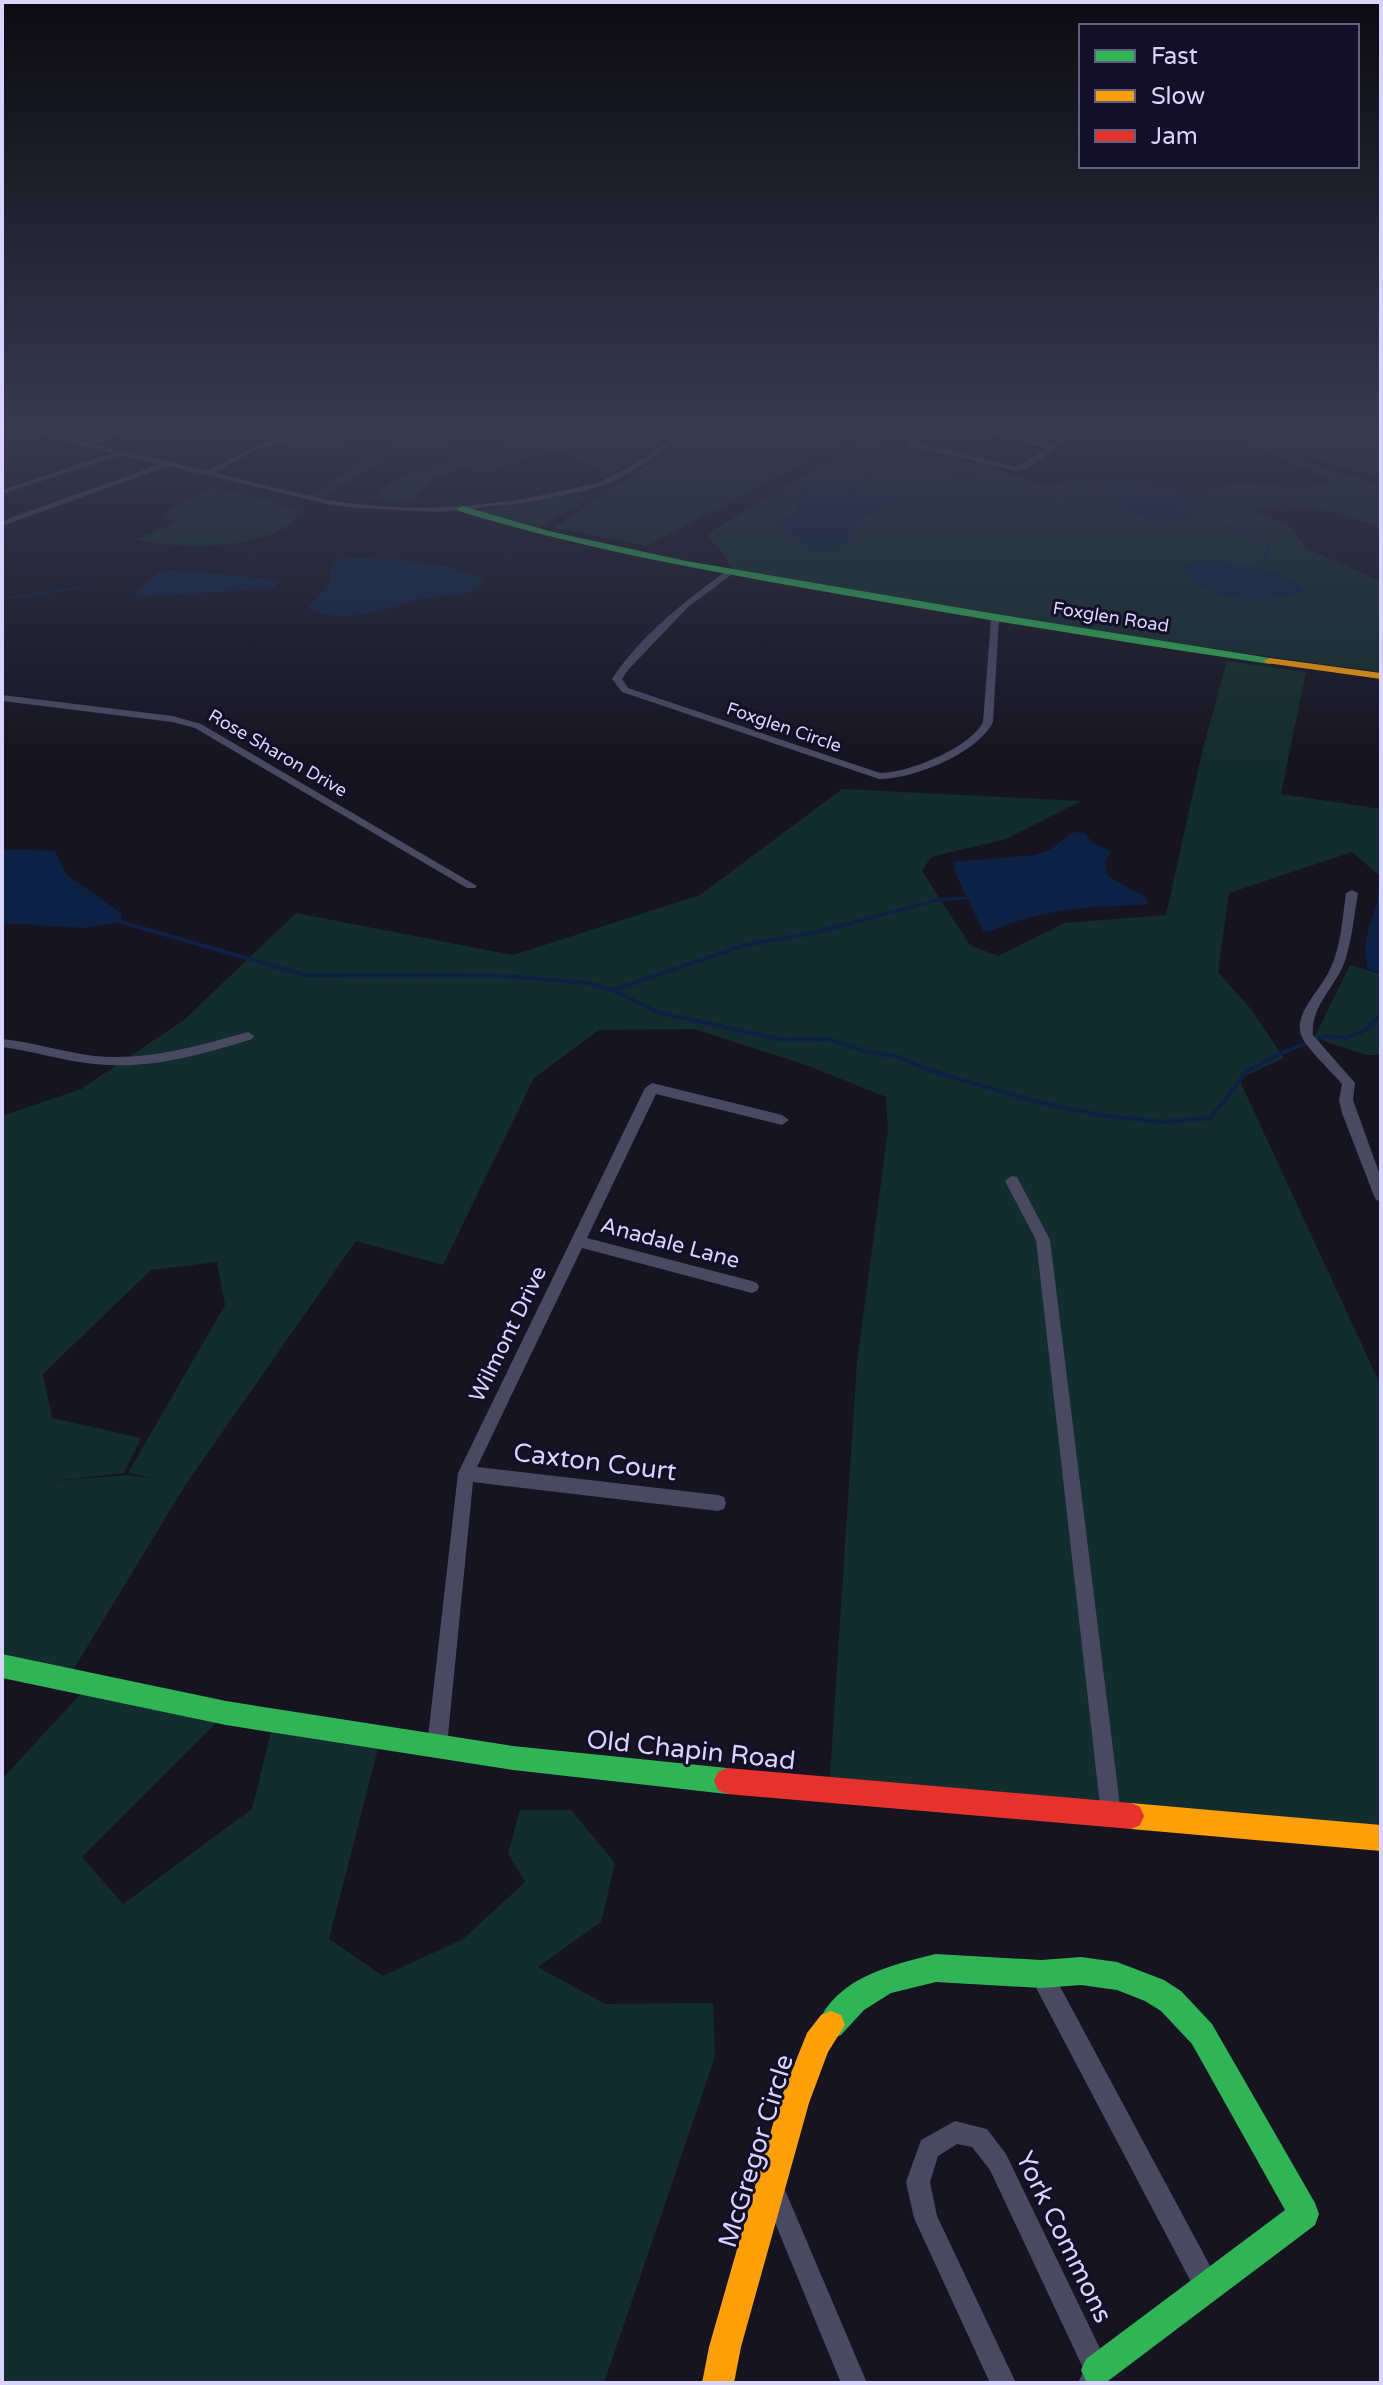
<svg xmlns="http://www.w3.org/2000/svg" width="1383" height="2385" viewBox="0 0 1383 2385" font-family="'Varela Round',sans-serif">
	<style>
		.green { fill: #132c2d; fill-rule: evenodd }
		.water { fill: #0d2144 }
		.lines { fill: none; stroke-linecap: round; stroke-linejoin: round }
		.stream-far2 { stroke: #0d2144; stroke-width: 2 }
		.stream-far1 { stroke: #0d2144; stroke-width: 3 }
		.stream { stroke: #0d2144; stroke-width: 4 }
		.street { fill: #4a4962; fill-rule: evenodd }
		.fast { fill: #30b455; fill-rule: evenodd }
		.slow { fill: #ff9f0a; fill-rule: evenodd }
		.jam { fill: #e5322d; fill-rule: evenodd }
		.labels { text-anchor: middle; dominant-baseline: central; stroke-width: 6; stroke-linejoin: round; paint-order: stroke }
		.far-street-label { font-size: 18px; fill: #d9d4ff; stroke: #130f26 }
		.street-label { font-size: 22px; fill: #d9d4ff; stroke: #130f26 }
		.near-street-label { font-size: 26px; fill: #d9d4ff; stroke: #130f26 }
	</style>
	<rect width="100%" height="100%" fill="#161421"/>
	<path class="green" d="M403,427H490C463,442 435,451 404,448L316,500L306,498L394,441L353,439L328,458L304,455L301,446L273,445L314,431Z
		M559,427H681L609,474L560,450L534,455L487,474L465,468L434,479L412,502L370,498L401,475Z
		M704,427L751,436L766,427H844L858,434L647,546L554,528Z
		M1210,427H1381V478L1316,459L1262,449L1381,485V529C1349,515 1286,494 1255,511L1290,526L1305,548L1381,581V672C1164,643 948,608 733,569L707,534L868,437L903,458L944,457L989,467L1045,486L1077,479L1106,481L1117,509L1169,519L1181,508L1179,506L1204,497L1198,492L1237,482L1291,487L1330,485L1329,479Z
		M211,488L275,501L285,508L299,511C283,552 170,550 136,539L177,522L165,517L169,511Z
		M576,494L589,497L541,527L477,511Z
		M1227,661L1306,672L1281,794L1381,809V877L1352,852L1229,893L1218,972L1250,1008L1284,1058L1239,1079L1381,1386V1838L829,1790L857,1362L888,1130L886,1097L806,1065L694,1029L599,1030L534,1078L443,1265L356,1241L186,1484L67,1680L2,1666V1116L81,1089L184,1020L296,913L513,955L700,895L842,789L1081,801L1006,839L931,857L922,871L970,945L998,956L1065,923L1166,915L1203,748ZM217,1262L225,1305L128,1473L152,1478L126,1475L54,1481L124,1473L141,1438L52,1418L43,1374L151,1270Z
		M1350,965L1381,974V1055H1367L1314,1038Z
		M89,1685L226,1713L82,1857L123,1904L252,1809L274,1720L381,1737L329,1939L383,1976L463,1939L525,1882L508,1854L520,1810H571L615,1863L601,1922L538,1967L605,2004L713,2003L715,2057L604,2383H2V1779Z"/>
	<path class="water" d="M1120,478L1173,485L1205,497L1180,505L1194,518C1172,523 1138,518 1117,509L1106,481Z
		M812,479L902,498C892,511 874,510 861,520C854,525 857,530 852,536C845,547 828,550 816,550L773,526L794,513L801,488Z
		M349,558C375,557 470,562 484,582C473,597 443,595 425,598C389,605 344,628 308,608L330,583L329,573L336,562Z
		M1199,561C1227,560 1287,567 1304,591C1271,605 1202,603 1183,567L1187,562Z
		M162,569L280,580L275,588L138,597L136,591Z
		M1074,832L1085,833L1092,842L1111,852L1105,863L1108,876L1147,898V905C1087,906 1043,909 988,932L983,931L956,875L953,862L1034,855L1048,851Z
		M2,849L55,851L66,874L122,914L121,922L84,928L2,923Z
		M1381,885V973L1368,969C1358,934 1380,913 1378,887Z"/>
	<g class="lines">
		<path class="stream-far2" d="M866,427C941,478 1022,499 1112,497
			M856,487L901,450
			M1194,518L1251,532L1267,542L1268,550L1259,568
			M2,599L91,586"/>
		<path class="stream-far1" d="M855,922L937,900L966,898"/>
		<path class="stream" d="M121,922L305,975L506,976L588,983L612,990L657,1012L783,1040L828,1039L864,1051L899,1057L929,1070L1033,1101L1099,1115L1163,1122L1211,1118L1247,1071L1279,1054L1326,1036L1347,1038L1367,1029L1381,1015
			M613,990L745,945L813,933L862,920"/>
		<path class="street" d="M10,427H21L85,442L132,427H141L93,444L208,471C246,450 288,427 333,427L255,450L215,473L327,500L355,504L412,508L468,506L524,499L598,483L633,465L688,427H695L648,462L611,483L585,491L524,503L440,512L355,508L327,504L168,466L2,526V521L160,464L121,455L2,494V490L113,453Z
			M927,427H935L914,440V443L1016,467L1048,448L963,427H974L1052,445L1079,427H1086L1027,469L1016,471L908,445L909,438Z
			M728,570L735,572L688,607L628,670L622,679L628,688L880,773C908,773 970,748 983,722L991,619L995,616L999,619L993,722C977,754 913,779 879,779L622,692L612,679C640,636 687,599 728,570Z
			M2,695L173,716L201,724L477,886L475,888H467L195,728L172,722L2,701Z
			M1352,890L1358,893C1354,916 1352,939 1345,961C1336,987 1310,1006 1313,1035L1355,1083L1353,1100L1381,1178V1201L1376,1200L1374,1196L1342,1113L1339,1100L1342,1084C1332,1072 1308,1050 1302,1037C1292,1017 1317,993 1326,977C1341,952 1342,921 1346,893Z
			M248,1032L254,1036L252,1039C201,1055 148,1070 94,1064C63,1061 33,1051 2,1047V1039C33,1042 63,1052 94,1056C147,1061 198,1046 248,1032Z
			M652,1083L782,1115L789,1120L782,1125L656,1094L587,1238L752,1281L757,1283L759,1287L757,1291L752,1293L582,1248L477,1467L718,1495L724,1497L726,1503L724,1509L718,1511L473,1482L447,1746L444,1753L437,1756L430,1753L427,1746L458,1473L645,1088Z
			M1012,1176L1017,1177L1050,1240L1121,1814L1118,1821L1111,1824L1104,1821L1101,1814L1036,1240L1005,1181Z
			M1041,1963L1049,1966L1216,2277L1219,2286L1216,2295L1207,2298L1198,2295L1033,1982L1030,1974L1033,1966Z
			M955,2121L987,2129L1006,2154L1106,2361L1110,2370L1104,2383H1078L1084,2370L990,2170L972,2147L957,2144L938,2156L930,2182L937,2216L1016,2383H990L914,2218L906,2182L921,2140Z
			M774,2179L782,2183L867,2383H841L762,2191L766,2183Z"/>
		<path class="fast" d="M462,506L553,532L686,561L990,613L1270,658L1276,661L1270,664C1128,643 986,620 844,595C714,572 585,550 459,511L457,509Z
			M2,1654L226,1701L513,1746L727,1768L736,1772L740,1781L736,1790L727,1794L513,1770L226,1725L2,1678Z
			M936,1954L1041,1960L1081,1957L1117,1962L1164,1980L1181,1991L1212,2024L1315,2203L1319,2214L1315,2225L1108,2381H1086L1081,2370L1086,2359L1285,2210L1192,2044L1161,2011L1145,2001L1117,1990L1081,1985L1041,1988L936,1982L891,1993L864,2010L841,2035L831,2039L821,2035L817,2025C837,1977 891,1965 936,1954Z"/>
		<path class="slow" d="M1270,658L1381,673V679L1266,663L1264,661Z
			M1131,1803L1381,1825V1851L1131,1829L1122,1825L1118,1816L1122,1807Z
			M831,2011L841,2015L845,2025L828,2052L809,2103L741,2347L734,2383H702L709,2347L779,2103L807,2033L821,2015Z"/>
		<path class="jam" d="M727,1768L1131,1803L1140,1807L1144,1816L1140,1825L1131,1829L727,1794L718,1790L714,1781L718,1772Z"/>
	</g>
	<linearGradient id="sky" x2="0" y2="1"><stop stop-color="#0c0b12"/><stop offset="0.56" stop-color="#363a4e"/><stop offset="1" stop-color="#363a4e" stop-opacity="0"/></linearGradient>
	<rect width="1383" height="761" fill="url(#sky)"/>
	<g class="labels">
		<g class="far-street-label">
			<text transform="translate(1111 617) rotate(9)">Foxglen Road</text>
			<text transform="translate(784 727) rotate(19)">Foxglen Circle</text>
			<text transform="translate(278 753) rotate(30)">Rose Sharon Drive</text>
		</g>
		<g class="street-label">
			<text transform="translate(670 1243) rotate(15)">Anadale Lane</text>
			<text transform="translate(508 1334) rotate(-64)">Wilmont Drive</text>
		</g>
		<g class="near-street-label">
			<text transform="translate(595 1462) rotate(7)">Caxton Court</text>
			<text transform="translate(691 1750) rotate(6)">Old Chapin Road</text>
			<text transform="translate(756 2151) rotate(-73)">McGregor Circle</text>
			<text transform="translate(1064 2237) rotate(64)">York Commons</text>
		</g>
	</g>
	<rect width="1383" height="2385" fill="none" stroke="#d9d4ff" stroke-width="8"/>
	<rect x="1079" y="24" width="280" height="144" fill="#130f26" stroke="#625e7d" stroke-width="2"/>
	<rect x="1095" y="50" width="40" height="12" fill="#30b455" stroke="#625e7d" stroke-width="2"/>
	<text x="1151" y="64" font-size="24" fill="#d9d4ff">Fast</text>
	<rect x="1095" y="90" width="40" height="12" fill="#ff9f0a" stroke="#625e7d" stroke-width="2"/>
	<text x="1151" y="104" font-size="24" fill="#d9d4ff">Slow</text>
	<rect x="1095" y="130" width="40" height="12" fill="#e5322d" stroke="#625e7d" stroke-width="2"/>
	<text x="1151" y="144" font-size="24" fill="#d9d4ff">Jam</text>
</svg>
